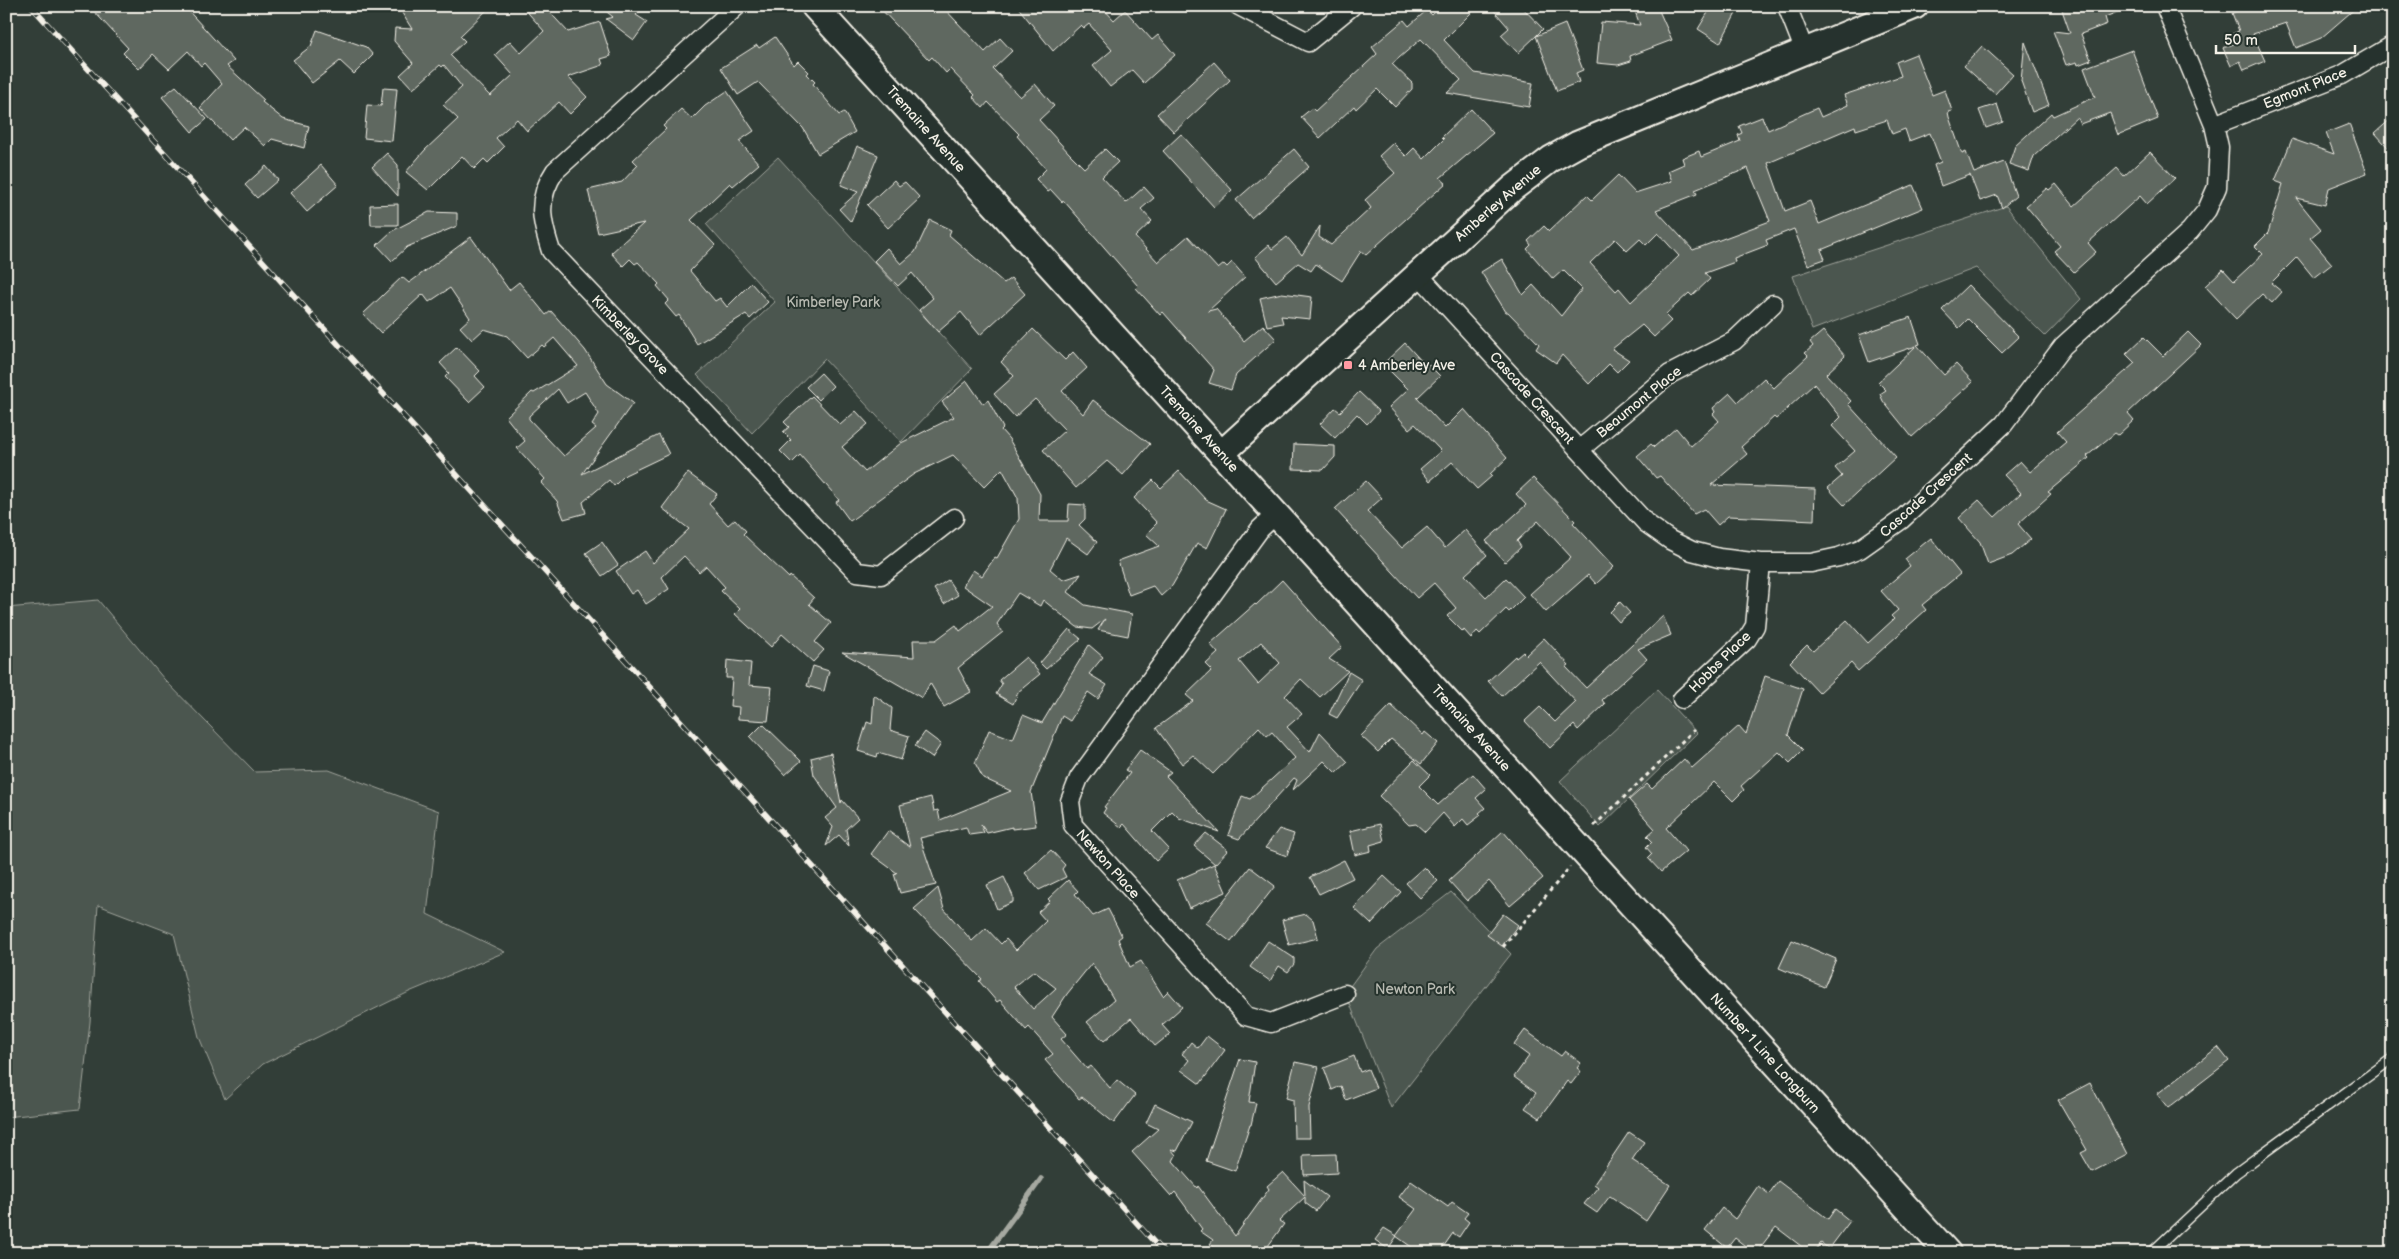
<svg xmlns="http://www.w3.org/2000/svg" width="2399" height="1259" viewBox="0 0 2399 1259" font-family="'Balsamiq Sans',sans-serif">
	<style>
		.green { fill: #4c564f; stroke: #a0a49c }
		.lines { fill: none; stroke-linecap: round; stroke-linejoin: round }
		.stream { stroke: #a6a9a1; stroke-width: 5.5 }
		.building { fill: #5f6861; stroke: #f4f1e8; fill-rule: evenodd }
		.lane-casing { stroke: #f4f1e8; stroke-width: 12 }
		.street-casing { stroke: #f4f1e8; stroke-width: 21 }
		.secondary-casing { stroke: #f4f1e8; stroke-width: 29 }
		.path { stroke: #f4f1e8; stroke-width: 3; stroke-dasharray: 4 4; stroke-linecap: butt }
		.lane { stroke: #26332d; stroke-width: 9 }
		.street { stroke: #26332d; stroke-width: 18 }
		.secondary { stroke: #26332d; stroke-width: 25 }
		.rail-casing { stroke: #f4f1e8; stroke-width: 5.5 }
		.rail { stroke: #26332d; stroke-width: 4; stroke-dasharray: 11; stroke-linecap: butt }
		.poi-dot { fill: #ff9aa2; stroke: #26332d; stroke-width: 2 }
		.labels { text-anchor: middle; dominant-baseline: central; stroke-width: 4; stroke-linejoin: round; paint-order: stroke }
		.street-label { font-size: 14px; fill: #f4f1e8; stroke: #26332d }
		.park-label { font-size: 14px; fill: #b9bbb2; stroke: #26332d }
		.poi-label { font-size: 14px; fill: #f4f1e8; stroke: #26332d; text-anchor: start }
	</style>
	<rect width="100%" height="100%" fill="#323e38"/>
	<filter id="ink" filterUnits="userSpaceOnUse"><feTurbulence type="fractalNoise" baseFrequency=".02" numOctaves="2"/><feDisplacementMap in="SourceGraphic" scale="10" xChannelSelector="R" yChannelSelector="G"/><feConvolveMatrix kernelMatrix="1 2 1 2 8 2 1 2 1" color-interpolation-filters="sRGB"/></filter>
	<g filter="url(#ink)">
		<path class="green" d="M778,157L972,369L901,442L824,359L752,433L697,375L775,302L706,224Z
			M2006,206L2081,299L2045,336L1976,268L1812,330L1793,276Z
			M98,600L164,679L255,772L329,770L439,811L427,914L505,952L409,992L263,1064L225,1099L199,1037L174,934L98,905L90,1022L80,1109L6,1117V608Z
			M1657,690L1697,733L1600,827L1560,781Z
			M1451,892L1511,954L1391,1108L1350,1004L1348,989L1377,949Z"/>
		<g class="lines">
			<path class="stream" d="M987,1253L1041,1179"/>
		</g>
		<path class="building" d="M89,6H184L234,61L227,66L264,100L262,102L283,119L309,126L304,148L272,139L265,146L244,127L230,140L200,108L222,84L204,63L201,66L188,51L169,69L153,54L139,69L123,53L128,48Z
			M412,6H491L460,36L465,41L450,55L490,96L513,75L495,55L510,41L521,53L544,31L522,6H544L568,32L600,22L611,56L601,59L603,65L568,77L587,97L570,114L559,102L527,131L517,119L496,138L504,147L488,163L484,159L474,169L462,156L428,190L406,172L425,150L458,119L443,105L462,87L444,65L442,67L440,65L413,89L400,75L413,63L394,41L395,28L412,29L402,13Z
			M600,6H643L636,15L647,22L634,40L606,19L613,17Z
			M878,6H942L985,52L1000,38L1012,51L993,69L1020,97L1035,84L1054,106L1039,120L1069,153L1084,168L1105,149L1118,162L1102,177L1126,203L1144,187L1154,198L1141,209L1152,221L1135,237L1158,262L1188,236L1218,269L1224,264L1227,267L1232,262L1245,277L1208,311L1216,309L1244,341L1263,325L1276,339L1236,375L1231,390L1209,383L1214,370L1163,312L1160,315L1136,288L1138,286L1064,201L1062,202L1051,190L1048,192L1036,179L1046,169L1017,136L1019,134L988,102L983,108L973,97L975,95L950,69L946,73L932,57L929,60Z
			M1017,6H1101L1114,20L1125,10L1152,40L1158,35L1175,55L1144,83L1132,70L1110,87L1093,66L1112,50L1089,24L1084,28L1081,25L1053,51Z
			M1441,6H1478L1444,40L1475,73L1533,83L1529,107L1447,93L1461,80L1421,39L1392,64L1412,83V89L1395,107L1377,89L1356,109L1354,106L1320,138L1301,117L1312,108L1315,111L1377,54L1372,47L1404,20L1409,26L1427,10L1432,15Z
			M1490,6H1521L1543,29L1536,36L1565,24L1583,70L1576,73L1579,82L1557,91L1536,36L1518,53L1501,35L1509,28Z
			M1633,6H1657L1672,40L1630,56L1631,61L1618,65L1597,63L1601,22L1640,25Z
			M1712,6H1740L1720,43L1698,29Z
			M2071,6L2130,7L2105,17L2107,24L2081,34L2091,60L2078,65L2077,62L2066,65L2053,31L2070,33L2062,10Z
			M2235,6H2358L2321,38L2296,48L2286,23L2253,34L2265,61L2244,70L2240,61L2231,66L2223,48L2236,43L2232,34L2239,31L2232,13L2237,11Z
			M317,30L366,47L373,55L354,74L340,61L312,83L293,60L311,46Z
			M775,37L794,65L798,61L809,72L807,74L815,82L813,84L839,115L844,112L855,132L818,154L803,128L758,82L738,95L721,68L757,45L759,48Z
			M2025,42L2049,105L2032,112L2021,81Z
			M1982,46L2013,74L1995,94L1964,66Z
			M2132,50L2158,119L2118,135L2110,113L2080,124L2077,117L2034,156L2029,171L2009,164L2015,146L2051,113L2053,116L2095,97L2084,68Z
			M1916,54L1932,95L1945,90L1952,111L1948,112L1949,117L1962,154L1966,152L1974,173L2004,162L2016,196L2002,208L1997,195L1980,201L1970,175L1941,186L1934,165L1941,162L1930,133L1909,141L1905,129L1892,134L1887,120L1856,130L1855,126L1768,163L1785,211L1810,201L1819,224L1913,185L1923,208L1821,250L1825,259L1808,265L1794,229L1766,240L1768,245L1734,258L1735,262L1705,273L1710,279L1692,296L1689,293L1665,315L1671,321L1654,337L1642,325L1612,349L1629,360L1617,372L1609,364L1589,384L1562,355L1556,363L1536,349L1539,344L1508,312H1506L1481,272L1502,259L1523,295L1533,285L1561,316L1582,289L1563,270L1553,279L1527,249L1531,245L1528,241L1544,226L1549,231L1587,195L1592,200L1618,175L1635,193L1672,181L1668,171L1684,164L1682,158L1699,151L1701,157L1740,141L1738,135L1742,133L1739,126L1762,117L1768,130L1817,108L1821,117L1848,105L1844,95L1901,76L1896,62ZM1748,168L1770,221L1693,250L1656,210L1697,194L1695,190ZM1658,233L1679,256L1631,302L1619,288L1616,291L1590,263L1615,239L1627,251L1640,239L1646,245Z
			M1214,62L1230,80L1174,132L1157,114Z
			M176,86L207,119L192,132L162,97Z
			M383,88L397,89L392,141L364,138L367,105L381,106Z
			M727,91L754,131L739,141L759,164L733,186L730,183L691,220L715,245L690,271L715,301L720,298L727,307L751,283L768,302L750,319L746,314L697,344L679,315L676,317L665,304L669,300L657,286L659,284L638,262L635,264L630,259L623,266L611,253L644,223L598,233L588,190L622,182L638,165L633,160L666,129L663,126L681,109L692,119L705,106Z
			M1997,104L2003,122L1986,128L1979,110Z
			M1471,109L1493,133L1440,178L1446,183L1366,255L1361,251L1342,281L1316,264L1311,271L1298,263L1276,282L1255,257L1269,245L1272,249L1287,237L1302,255L1320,226L1319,237L1331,245L1371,208L1365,200L1395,173L1379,156L1393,143L1406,156L1414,148L1424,159L1444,139L1442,137Z
			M2393,117V153L2375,133Z
			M2349,124L2367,173L2329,188L2325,205L2296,198L2321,229L2310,238L2332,264L2314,278L2297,257L2271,283L2282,292L2272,303L2262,294L2236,319L2205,286L2223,269L2234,281L2263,254L2255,246L2268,233L2283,184L2275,181L2292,139L2334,154L2326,133Z
			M1181,134L1232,190L1214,207L1163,151Z
			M857,146L878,155L851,222L839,209L858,192L841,185Z
			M1294,149L1309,167L1251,218L1236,200Z
			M2150,152L2175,178L2147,204L2140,196L2088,243L2096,252L2074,272L2054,251L2060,246L2026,206L2047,188L2049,190L2056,184L2074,206L2117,168L2124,176Z
			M387,153L398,165V196L372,167Z
			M321,165L338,185L307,212L290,193Z
			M266,166L278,180L257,198L245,185Z
			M894,180L899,186L905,182L920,198L888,228L867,205Z
			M398,204V225H371L370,205Z
			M429,212L457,213V226L407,247L392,261L377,245L392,231Z
			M930,220L951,230L949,235L1004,283L1011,278L1025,294L980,335L961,312L938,332L919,310L933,298L912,273L898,286L874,261L887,248L901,264L915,252Z
			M471,237L509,290L519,282L546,315L551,311L585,350L607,384L633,403L582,474L659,435L669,454L625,475L614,486L609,480L583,502L586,513L564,519L557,501L541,483L545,479L517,448L525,441L506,417L532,392L534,393L578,366L554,338L544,347L542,345L527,358L507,336L484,329L472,340L460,327L470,318L450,288L429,302L423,294L381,333L363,314L402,277L409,283ZM558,389L567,403L585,392L599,414L592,425L596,428L564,456L529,419V416Z
			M1968,285L2019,337L2002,353L1968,319L1959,328L1942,310Z
			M1282,293L1312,297L1310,319L1281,316L1283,323L1267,326L1260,298Z
			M1911,317L1920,344L1917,345L1944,375L1956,364L1973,382L1912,437L1883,401L1880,394L1886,390L1878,382L1916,346L1869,362L1859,335Z
			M1033,329L1065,360L1073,352L1087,368L1062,391L1083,414L1093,400L1150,444L1123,475L1107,461L1076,488L1043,450L1065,430L1035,399L1015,417L994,394L1014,376L1001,362Z
			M1823,331L1845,356L1826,374L1851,401L1848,404L1896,457L1844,505L1828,488L1842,476L1835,468L1855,451L1832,426L1841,417L1814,384L1776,419L1774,417L1741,447L1747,454L1711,485L1815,489L1814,520L1728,516L1718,525L1704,509L1694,514L1660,476L1656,478L1637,456L1651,444L1654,447L1676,428L1691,446L1719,421L1713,414L1715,412L1713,408L1730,393L1738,402L1764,378L1774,388L1808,356L1805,353L1813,346L1810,342Z
			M2188,332L2201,345L2128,413L2134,420L2118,435L2115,433L2087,456L2089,458L2048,492L2051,494L2018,524L2031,539L2012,555L1988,564L1980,542L1959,518L1979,500L1995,517L2021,493L2004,475L2020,461L2030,472L2066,442L2057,432L2135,363L2126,354L2144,337L2163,356Z
			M1405,343L1425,365L1427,363L1440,376L1417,398L1445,428L1464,409L1507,458L1490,474L1492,476L1477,489L1452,462L1430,481L1420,469L1441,451L1415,424L1409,429L1389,407L1408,389L1383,364Z
			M457,347L480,371L475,376L485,387L469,402L445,377L449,373L440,363Z
			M821,373L833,386L819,400L806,387Z
			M967,381L983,404L988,400L1003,428L1001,430L1009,439L1040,494L1039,521H1068L1069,504L1085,505V519L1079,525L1097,542L1088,554L1066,538L1050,569L1063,580L1081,574L1068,592L1085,605L1132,614L1128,636L1098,630L1105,619L1092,629L1077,627L1043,600L1040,606L1018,593L997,624L1003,632L958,668L971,692L944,707L930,683L922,698L842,652L914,657L913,640H936L956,625L960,631L992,606L963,586L973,570L982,576L995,557L997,558L1019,519L1018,498L1002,469L984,487L953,455L914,474L850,521L836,502L839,500L800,455L792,463L780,451L791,440L783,432L789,427L784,422L812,396L840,425L856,411L868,424L842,447L865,472L901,443L954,417L942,402Z
			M1359,392L1379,411L1367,424L1357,414L1335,438L1320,424L1335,408L1340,412Z
			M1294,444L1335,446V457L1323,470L1293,469Z
			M1179,471L1206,500L1226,509L1207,548L1197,543L1172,586L1161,596L1153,586L1129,595L1118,561L1159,546L1146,534L1157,523L1134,498L1153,480L1161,488Z
			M688,473L717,494L709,504L728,525L735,519L746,531L743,534L789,578L790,576L814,598L809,604L831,623L815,642L824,650L813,662L782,634L771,647L735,614L740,609L721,591L725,587L706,566L699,572L684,556L662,577L669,589L646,604L637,590L631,594L616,571L645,551L653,563L689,529L662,508Z
			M1533,478L1575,521L1573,523L1614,567L1596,584L1588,575L1546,612L1530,594L1571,557L1538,521L1517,541L1521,547L1505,562L1486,541L1526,505L1516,494Z
			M1366,481L1382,498L1367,511L1402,548L1427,527L1445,548L1465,530L1487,555L1465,575L1486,597L1506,578L1524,597L1509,612L1506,609L1480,634L1477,631L1471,638L1464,630L1463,632L1447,616L1456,608L1434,583L1417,598L1335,509Z
			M1931,538L1960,574L1922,605L1926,610L1858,671L1851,663L1819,693L1790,662L1807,645L1813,651L1847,620L1868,643L1894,619L1891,616L1898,610L1881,591L1910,566L1905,559Z
			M602,542L618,565L602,576L586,553Z
			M948,580L958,595L944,604L934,589Z
			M1282,580L1342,647L1329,659L1348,671L1320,697L1301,679L1285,696L1302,714L1287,727L1310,752L1320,732L1348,762L1336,773L1324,761L1293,790L1297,780L1294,778L1239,839L1228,835L1242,796L1250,799L1295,758L1272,732L1267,736L1259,727L1213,774L1193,755L1182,764L1156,728L1193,701L1186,695L1212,670L1206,664L1218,653L1210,644L1255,604L1256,605ZM1261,642L1280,663L1258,684L1239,661Z
			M1620,602L1630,613L1619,622L1610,612Z
			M1663,616L1671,635L1638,649L1647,659L1602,700L1605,704L1578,730L1574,725L1550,748L1525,721L1540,707L1555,722L1576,702L1539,662L1502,696L1488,681L1515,656L1516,658L1523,652L1526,655L1544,638L1569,665L1566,667L1586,688Z
			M1069,629L1081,639L1046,669L1040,663Z
			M1089,645L1103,657L1089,674L1107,685L1098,699L1088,692L1070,721L1062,716L1031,792L1036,826L1012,829V827L987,833L981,825L984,833L969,835L966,827L920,838L936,885L900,893L894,874L897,873L871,854L888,831L910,847L900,805L931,797L934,811L938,810L940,820L1011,791L983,778L975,763L989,730L1013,739L1023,715L1042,723Z
			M1026,657L1040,674L1018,692L1013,704L996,694L1002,684L999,680Z
			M727,660L751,663L749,685L772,687L768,721L738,719L739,707L730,706L732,678H726Z
			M813,666L829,671L824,691L807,686Z
			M1349,672L1362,680L1337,718L1329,714Z
			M1765,676L1803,689L1788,735L1803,750L1790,763L1779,752L1741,786L1744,790L1733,801L1714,782L1666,828L1686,851L1661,872L1648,858L1652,854L1646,847L1652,841L1647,836L1655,829L1629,800L1647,784L1652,789L1684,759L1692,768L1739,726L1746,734Z
			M874,695L892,708L890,730L909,736L901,760L878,753L877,757L858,751L867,722L872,724Z
			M1391,705L1423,735L1425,732L1438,743L1421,764L1391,739L1378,752L1361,736Z
			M763,724L801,761L785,775L750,737Z
			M925,732L941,744L932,758L915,746Z
			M1140,750L1171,772L1166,776L1219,832L1179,818L1172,811L1152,831L1169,849L1156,861L1124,824L1121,827L1103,813L1106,808L1104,807L1130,773L1125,770Z
			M831,753L841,803L842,800L858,818L846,829L849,846L839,835L826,846L833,827L825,818L837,808L814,775L811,758Z
			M1414,760L1430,775L1419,786L1438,805L1473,774L1486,789L1476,798L1485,808L1479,813L1481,815L1468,825L1463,819L1455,827L1443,813L1425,832L1416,824L1409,825L1379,796Z
			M1380,824L1384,841L1370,845L1371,851L1355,855L1350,831Z
			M1279,829L1294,834L1287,856L1265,848Z
			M1503,831L1543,878L1510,906L1489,881L1467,901L1449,881Z
			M1206,833L1228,850L1215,864L1194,846Z
			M1051,850L1065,865L1062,869L1066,877L1039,890L1025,873Z
			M1344,860L1353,878L1319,894L1310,877Z
			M1214,864L1226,892L1189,908L1177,880Z
			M1250,867L1275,886L1231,942L1206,923Z
			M1424,867L1438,881L1420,898L1406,883Z
			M1384,876L1401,892L1371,924L1354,908Z
			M1004,877L1013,896V902L997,909L987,885Z
			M1068,880L1078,891L1075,894L1093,916L1108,909L1122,936L1118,939L1130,967L1141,961L1163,996L1168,991L1182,1007L1162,1025L1170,1034L1155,1046L1131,1018L1104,1041L1087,1022L1114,1000L1092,963L1067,994L1052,1017L1067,1034L1061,1039L1087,1069L1091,1066L1110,1088L1117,1080L1135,1095L1114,1123L1082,1097L1079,1099L1045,1060L1053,1054L1029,1027L1026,1030L1000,1000L997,1002L979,981L982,979L914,909L938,888L944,909L972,941L986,928L1001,944L1006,939L1016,950L1046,921L1038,912L1050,901L1048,899ZM1034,971L1056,988L1033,1009L1014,987Z
			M1306,914L1313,920L1318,938L1289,945L1282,920Z
			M1503,914L1518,925L1502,946L1487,935Z
			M1792,940L1836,959L1824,987L1779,968Z
			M1268,941L1294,958V964L1288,972L1279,966L1270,981L1250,967Z
			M1525,1030L1561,1056L1565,1051L1581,1063L1577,1068L1581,1071L1571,1084L1567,1081L1540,1118L1525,1108L1536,1093L1514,1077L1529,1056L1514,1045Z
			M1207,1036L1225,1050L1200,1084L1181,1070L1189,1060L1182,1054L1191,1042L1198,1048Z
			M2218,1047L2229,1061L2168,1108L2157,1094Z
			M1354,1056L1360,1072L1368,1069L1376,1088L1346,1100L1341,1086L1332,1090L1324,1068Z
			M1240,1059L1255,1062L1249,1102L1256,1103L1251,1125H1250L1235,1171L1206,1161Z
			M1295,1062L1319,1067L1309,1107L1310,1138H1294L1293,1100L1286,1098Z
			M2090,1083L2127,1154L2092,1172L2081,1153L2087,1150L2058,1100Z
			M1155,1104L1192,1122L1177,1151L1171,1149L1176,1155L1173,1161L1197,1188L1198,1186L1235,1236L1269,1189L1267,1186L1283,1172L1305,1196L1304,1180L1327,1197L1316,1211L1305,1203V1197L1279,1221L1284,1224L1263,1253H1222L1210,1244L1213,1240L1200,1231L1202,1229L1175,1192L1171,1196L1132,1152L1158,1129L1146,1123Z
			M1629,1132L1644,1142L1632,1160L1670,1185L1646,1221L1610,1196L1597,1213L1584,1204L1598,1187L1594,1184Z
			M1336,1154L1337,1173L1304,1175L1303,1155Z
			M1411,1181L1448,1207L1452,1202L1468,1213L1464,1218L1469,1222L1459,1237L1453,1233L1439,1253H1420L1396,1236L1416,1209L1399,1197Z
			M1778,1181L1828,1219L1835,1209L1850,1221L1829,1249L1821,1243L1813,1253H1810L1776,1227L1756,1253H1754L1735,1238L1727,1248L1705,1230L1722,1208L1735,1219L1758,1186L1769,1194Z
			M1384,1228L1397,1236L1388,1249L1375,1240Z"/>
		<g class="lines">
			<g class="lane-casing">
				<path id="lane" d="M2151,1253L2236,1173L2393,1058"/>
			</g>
			<g class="street-casing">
				<path id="street" d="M737,6L555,171C536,199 541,221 551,251L857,572L881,575L954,518
					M1239,6L1308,42L1352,6
					M1787,6L1805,52
					M2214,125L2342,75L2393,45
					M1418,274L1646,523L1670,540L1692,551L1719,558L1761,563H1811L1839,557L1860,549L1901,520L2004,424L2063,346L2190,231L2207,210L2217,187L2219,147L2214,125L2165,6
					M1579,450L1670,374L1734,341L1773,304
					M1276,514L1260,529L1079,778L1070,801L1073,825L1246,1016L1271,1023L1345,994
					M1682,699L1747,639L1755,626L1761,563"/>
			</g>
			<g class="secondary-casing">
				<path id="secondary" d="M814,6L1948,1253
					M1221,454L1513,188L1551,159L1578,144L1915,6"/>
			</g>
			<path class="path" d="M1594,826L1694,730
				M1503,947L1570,867"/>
			<use href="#lane" class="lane"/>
			<use href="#street" class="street"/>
			<use href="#secondary" class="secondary"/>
			<g class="rail-casing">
				<path id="rail" d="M31,6L1164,1253"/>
			</g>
			<use href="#rail" class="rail"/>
		</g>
	</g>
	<rect class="poi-dot" x="1343" y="360" width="10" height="10" rx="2.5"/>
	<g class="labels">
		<g class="street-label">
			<text transform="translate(2305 88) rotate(-22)">Egmont Place</text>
			<text transform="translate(926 129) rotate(48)">Tremaine Avenue</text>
			<text transform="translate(1498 203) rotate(-41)">Amberley Avenue</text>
			<text transform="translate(630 335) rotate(46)">Kimberley Grove</text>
			<text transform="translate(1532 398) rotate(48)">Cascade Crescent</text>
			<text transform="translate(1639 402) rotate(-39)">Beaumont Place</text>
			<text transform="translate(1199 429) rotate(48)">Tremaine Avenue</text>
			<text transform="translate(1926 495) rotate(-42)">Cascade Crescent</text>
			<text transform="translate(1720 662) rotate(-45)">Hobbs Place</text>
			<text transform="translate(1471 728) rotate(48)">Tremaine Avenue</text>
			<text transform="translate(1108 864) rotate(48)">Newton Place</text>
			<text transform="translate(1765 1053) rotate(48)">Number 1 Line Longburn</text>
		</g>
		<g class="park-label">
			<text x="833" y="302">Kimberley Park</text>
			<text x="1415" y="989">Newton Park</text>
		</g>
		<g class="poi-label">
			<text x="1358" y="365">4 Amberley Ave</text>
		</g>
	</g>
	<rect width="2399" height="1259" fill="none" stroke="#26332d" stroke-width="25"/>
	<rect x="12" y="12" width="2374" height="1234" fill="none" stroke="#f4f1e8" stroke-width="2" filter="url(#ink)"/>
	<path d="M2216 45v8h139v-8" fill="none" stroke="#f4f1e8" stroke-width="2.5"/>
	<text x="2224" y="45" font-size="15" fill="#f4f1e8" stroke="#26332d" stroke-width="4" paint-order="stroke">50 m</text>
</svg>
